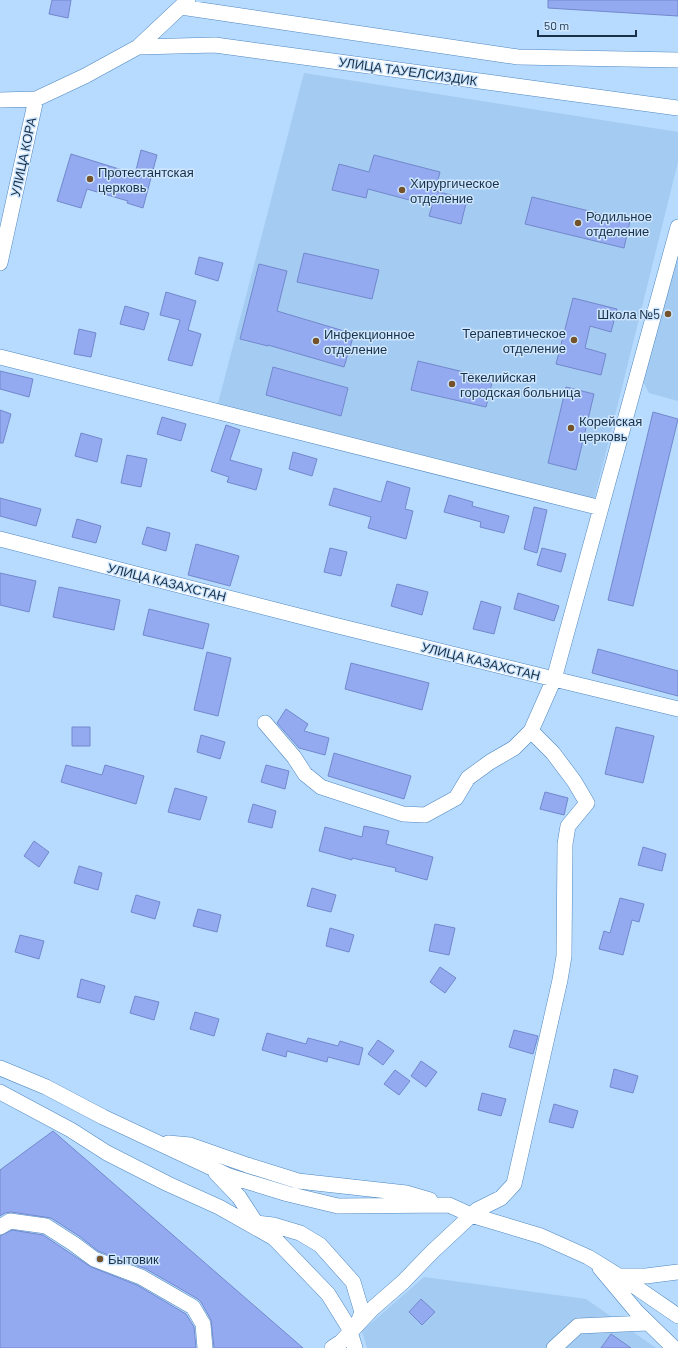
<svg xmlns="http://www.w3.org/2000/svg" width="678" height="1348" viewBox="0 0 678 1348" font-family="Barlow,sans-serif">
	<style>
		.built { fill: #a4cbf1 }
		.building { fill: #93aaf1; stroke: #7288cc }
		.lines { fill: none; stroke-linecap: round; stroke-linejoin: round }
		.street-casing { stroke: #4f88c0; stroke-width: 16 }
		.street { stroke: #fff; stroke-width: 15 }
		.poi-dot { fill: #74522a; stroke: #cfe6ff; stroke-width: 1.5 }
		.labels { text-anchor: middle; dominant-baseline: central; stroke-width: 3; stroke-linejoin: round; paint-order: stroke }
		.street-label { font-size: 13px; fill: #183148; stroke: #cfe6ff }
		.poi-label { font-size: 13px; fill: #183148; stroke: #cfe6ff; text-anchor: start }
	</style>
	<rect width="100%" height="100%" fill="#b7daff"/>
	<path class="built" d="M304,73L678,132V162L593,504L215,415Z
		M678,244V401L649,393L641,378Z
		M424,1277L586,1299L656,1348H367L362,1331Z"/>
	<path class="building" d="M52,0H71L68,18L49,14Z
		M548,0H678V16L548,8Z
		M141,150L157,155L143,208L127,203L128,201L87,189L81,208L57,201L71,154L135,174Z
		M374,155L440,172L435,191L467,199L461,224L429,216L432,206L368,189L366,198L332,190L339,164L369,172Z
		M532,197L630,221L624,248L525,224Z
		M304,253L379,270L372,299L297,282Z
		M199,257L223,263L218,281L195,274Z
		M259,264L287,271L277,311L354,334L344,367L268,345V346L240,339Z
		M166,292L196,301L188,330L201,334L192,366L168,360L180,320L160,315Z
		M573,298L617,309L611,332L590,326L585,348L606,354L601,375L556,364Z
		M125,306L149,313L144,330L120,324Z
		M79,329L96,333L91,357L74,354Z
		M418,361L493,379L486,407L411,390Z
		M273,367L348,388L341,416L266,395Z
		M0,371L33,379L29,397L0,389Z
		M566,387L594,394L576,470L548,463Z
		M0,410L11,414L3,443H0Z
		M653,412L678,419L633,606L608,600Z
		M162,417L186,424L181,441L157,434Z
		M226,425L240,430L230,460L262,469L256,490L227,482L229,477L211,471Z
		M81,433L102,439L97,462L75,456Z
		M293,452L317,459L312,476L289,469Z
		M127,455L147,459L141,487L121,483Z
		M387,481L410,488L405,509L413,511L406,539L368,528L371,517L329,505L334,488L381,502Z
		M449,495L473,502L472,506L509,516L504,533L480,527L481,522L444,512Z
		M0,498L41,509L36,526L0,516Z
		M534,507L547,510L537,553L524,549Z
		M77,519L101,526L96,543L72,537Z
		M147,527L170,533L166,551L142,544Z
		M196,544L239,556L230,586L188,575Z
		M330,548L347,552L341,576L324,572Z
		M542,548L566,554L561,572L537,565Z
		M0,573L36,581L29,612L0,605Z
		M397,584L428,592L422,615L391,606Z
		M59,587L120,600L114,630L53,617Z
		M518,593L559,606L554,621L514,609Z
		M481,601L501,607L494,634L473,629Z
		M149,609L209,624L203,649L143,635Z
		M598,649L678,671V696L592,673Z
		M207,652L231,658L218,716L194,710Z
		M351,663L429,683L422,710L345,689Z
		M286,709L308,724L304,731L329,738L325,755L299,748L277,723Z
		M72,727H90V746H72Z
		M616,727L654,736L643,783L605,774Z
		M201,735L225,742L220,759L197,752Z
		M334,753L411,776L404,799L328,776Z
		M66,765L102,775L105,765L144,776L136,804L61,782Z
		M266,765L289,771L285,789L261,782Z
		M175,788L207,797L200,820L168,812Z
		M545,792L568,798L564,815L540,809Z
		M253,804L276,811L272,828L248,822Z
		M364,826L389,831L386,844L433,857L427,880L395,871L396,868L352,858V860L319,851L325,827L362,837Z
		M34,841L49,852L39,867L24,856Z
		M643,847L666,854L662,871L638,865Z
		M79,866L102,873L98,890L74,883Z
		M312,888L336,895L331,912L307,906Z
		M136,895L160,902L155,919L131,912Z
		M620,898L644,904L639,922L632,920L623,955L599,949L604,931L610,933Z
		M198,909L221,915L217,932L193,926Z
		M435,924L455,928L449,955L429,951Z
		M330,928L354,935L349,952L326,946Z
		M20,935L44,941L39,959L15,952Z
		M440,967L456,978L445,993L430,982Z
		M81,979L105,986L100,1003L77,997Z
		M135,996L159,1002L154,1020L130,1013Z
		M195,1012L219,1019L214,1036L190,1029Z
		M514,1030L538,1036L533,1054L509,1047Z
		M267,1033L306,1044L308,1038L338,1046L340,1041L363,1048L359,1065L328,1057L327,1062L287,1051L286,1057L262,1050Z
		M378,1040L394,1051L383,1065L368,1054Z
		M421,1061L437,1072L426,1087L411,1076Z
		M614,1069L638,1076L633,1093L610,1087Z
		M395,1070L410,1081L399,1095L384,1084Z
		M482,1093L506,1099L501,1116L478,1110Z
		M554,1104L578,1111L573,1128L549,1122Z
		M53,1131L303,1348H214L211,1320L201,1302L198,1299L146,1269L98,1251L79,1236L51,1218L11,1212L5,1213L0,1216V1170Z
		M12,1230L43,1235L91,1267L137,1285L186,1314L194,1327L196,1348H0V1236Z
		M421,1299L435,1312L422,1325L409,1312Z
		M611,1334L631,1348H601Z"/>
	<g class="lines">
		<g class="street-casing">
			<path id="street" d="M181,7L518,57L678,60
				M138,47L215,45L678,108
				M0,100L36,99L85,76L138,47L188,0
				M0,263L36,99
				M0,357L601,508
				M0,539L334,625L554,679L678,227
				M265,723L294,757L305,774L321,787L403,814L425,815L456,798L468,778L490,762L514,748L531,731
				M0,1068L46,1087L103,1117L229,1176L288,1194L338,1206L449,1205L471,1215L541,1236L588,1257L627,1281L678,1316
				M0,1092L71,1130L107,1153L168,1184L219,1207L274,1238L328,1294L351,1331
				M168,1143L190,1145L247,1165L298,1181L406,1193L430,1200
				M216,1173L239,1197L258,1226
				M256,1223L273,1225L300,1233L320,1245L353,1282L362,1312L357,1325
				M0,1227L10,1221L46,1226L74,1244L94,1259L141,1277L193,1307L203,1324L205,1348
				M600,1268L636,1311L674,1348
				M619,1276H646L678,1272
				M350,1332L355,1348
				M332,1348L341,1342L372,1309L403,1282L432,1252L477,1210L501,1198L514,1184L560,980L564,956L565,844L568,826L587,803L574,781L553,753L531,731L554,679L678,709
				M554,1348L578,1326L648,1323"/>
		</g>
		<use href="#street" class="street"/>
	</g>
	<g class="poi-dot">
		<circle cx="90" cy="179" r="4"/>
		<circle cx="402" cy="190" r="4"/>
		<circle cx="578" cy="223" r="4"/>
		<circle cx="668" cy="314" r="4"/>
		<circle cx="574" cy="340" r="4"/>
		<circle cx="316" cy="341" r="4"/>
		<circle cx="452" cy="384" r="4"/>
		<circle cx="571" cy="428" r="4"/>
		<circle cx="100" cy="1259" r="4"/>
	</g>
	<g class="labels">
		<g class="street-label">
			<text transform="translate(408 71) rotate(8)">УЛИЦА ТАУЕЛСИЗДИК</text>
			<text transform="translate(23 157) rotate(-78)">УЛИЦА КОРА</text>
			<text transform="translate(167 582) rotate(14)">УЛИЦА КАЗАХСТАН</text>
			<text transform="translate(481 661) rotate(14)">УЛИЦА КАЗАХСТАН</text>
		</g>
		<g class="poi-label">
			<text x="98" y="172">Протестантская<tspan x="98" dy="15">церковь</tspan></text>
			<text x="410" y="183">Хирургическое<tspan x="410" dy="15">отделение</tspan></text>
			<text x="586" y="216">Родильное<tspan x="586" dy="15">отделение</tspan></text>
			<text x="660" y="314" text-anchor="end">Школа №5</text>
			<text x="566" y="333" text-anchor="end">Терапевтическое<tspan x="566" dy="15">отделение</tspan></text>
			<text x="324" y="334">Инфекционное<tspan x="324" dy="15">отделение</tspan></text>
			<text x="460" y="377">Текелийская<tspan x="460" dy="15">городская больница</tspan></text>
			<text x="579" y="421">Корейская<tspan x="579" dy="15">церковь</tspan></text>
			<text x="108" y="1259">Бытовик</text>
		</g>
	</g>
	<path d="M538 30v6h98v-6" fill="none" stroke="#183148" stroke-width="2"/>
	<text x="544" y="30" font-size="12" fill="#183148" stroke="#cfe6ff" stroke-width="3" paint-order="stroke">50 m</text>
</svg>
